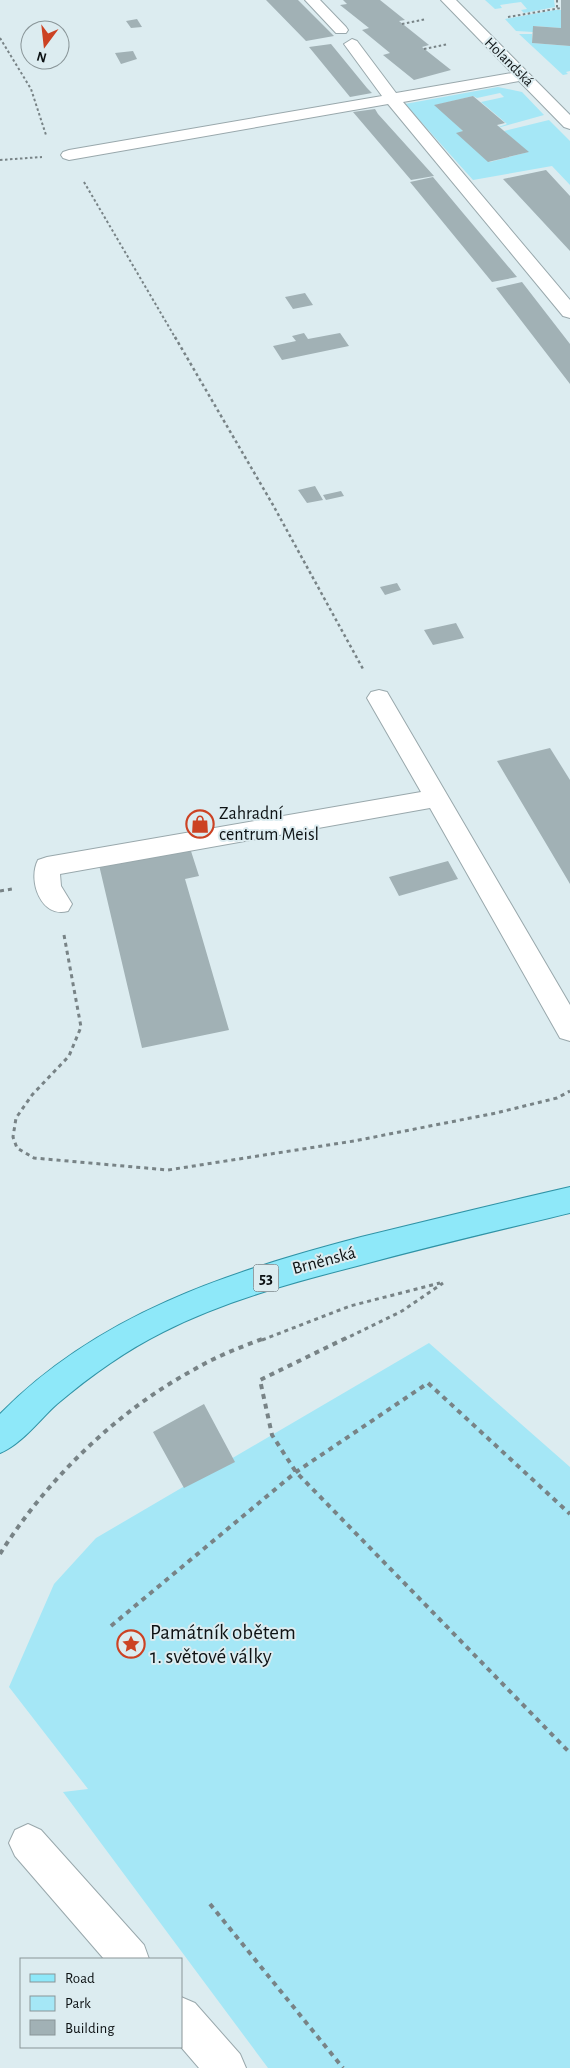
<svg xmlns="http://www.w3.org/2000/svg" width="570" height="2068" viewBox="0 0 570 2068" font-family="'Alegreya Sans',sans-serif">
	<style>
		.green { fill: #a5e7f6 }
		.building { fill: #a1b1b5 }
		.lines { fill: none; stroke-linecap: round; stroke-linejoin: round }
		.minor-casing { stroke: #99a8ac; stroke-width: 2 }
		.major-casing { stroke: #3093a6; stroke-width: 2 }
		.path-far3 { stroke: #788386; stroke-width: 2; stroke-dasharray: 2.5 2.5; stroke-linecap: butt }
		.path-far2 { stroke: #788386; stroke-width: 2.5; stroke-dasharray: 3 3; stroke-linecap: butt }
		.path-far1 { stroke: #788386; stroke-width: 3; stroke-dasharray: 4 4; stroke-linecap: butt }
		.path { stroke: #788386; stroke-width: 4; stroke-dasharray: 5 5; stroke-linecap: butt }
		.minor { fill: #fff; fill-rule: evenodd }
		.major { fill: #8ee8f9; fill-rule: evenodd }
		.labels { text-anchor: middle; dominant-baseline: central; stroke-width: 4; stroke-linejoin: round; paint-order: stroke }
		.far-street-label { font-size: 15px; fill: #0d1214; stroke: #dcecf0 }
		.shield { fill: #dcecf0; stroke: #4b5356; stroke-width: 1 }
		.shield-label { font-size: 16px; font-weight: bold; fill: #0d1214 }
		.poi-label { font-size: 18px; fill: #0d1214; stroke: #dcecf0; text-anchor: start }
		.street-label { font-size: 18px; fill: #0d1214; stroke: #dcecf0 }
		.near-poi-label { font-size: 21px; fill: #0d1214; stroke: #dcecf0; text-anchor: start }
	</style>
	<rect width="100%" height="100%" fill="#dcecf0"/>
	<path class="green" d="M485,0H554L555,7L524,13L521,10L527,9L521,2L500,5L502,8L495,9Z
		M555,10H561V28L534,26L533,32L516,31L505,19Z
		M519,34H532V43L570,46V71L566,72L568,74L563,75Z
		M498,87L522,92L544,115L490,130L507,124L481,102L504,97L500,93L477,98L473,96L436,105L463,131L458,134L490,162L528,152L504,131L549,120L570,141V185L552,166L473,180L405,104Z
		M429,1343L570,1467V2068H268L63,1792L88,1789L9,1687L54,1584L96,1538Z"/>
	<path class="building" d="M266,0H298L334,36L306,41Z
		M343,0H380L405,20L399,21L429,45L422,47L451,70L414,80L383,55L390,53L362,30L369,28L340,5L347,4Z
		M561,0H570V46L532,43L533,26L561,28Z
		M137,19L142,27L131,28L126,21Z
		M331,44L367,88L372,93L350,97L309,47Z
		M133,51L137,59L121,64L115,53Z
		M473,96L505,123L497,125L529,152L488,162L456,133L463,131L434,105Z
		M375,109L378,114L434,176L411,180L353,112Z
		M546,170L570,196V251L503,179Z
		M433,177L463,213L517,277L492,282L410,182Z
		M522,282L570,344V384L496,288Z
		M305,293L313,305L293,309L285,297Z
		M304,333L308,339L340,333L349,346L282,360L273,346L296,341L292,336Z
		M315,486L323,500L307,503L298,490Z
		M341,491L344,496L326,500L323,495Z
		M397,583L401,590L385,595L380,587Z
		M456,623L464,638L433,645L424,630Z
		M550,748L570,780V884L497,761Z
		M190,848L199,876L185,879L229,1030L142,1048L99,865Z
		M448,861L458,879L399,896L389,877Z
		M204,1404L235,1462L184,1488L153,1432Z"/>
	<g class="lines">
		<g class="minor-casing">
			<path id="minor" d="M305,0H320L346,27L348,30L346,33H336Z
				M441,0H456L570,115V129L564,127L519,81L403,102L570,300V318L563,316L388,104L69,160L63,158L61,155L63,152L69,150L382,96L344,44L352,39L357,41L396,93L512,73Z
				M379,690L387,692L570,1005V1041L560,1038L430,808L60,874L61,886L72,904L68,911C42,919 27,881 38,860L47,857L421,792L367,698L371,692Z
				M28,1824L41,1830L144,1945L149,1959H104L15,1856L9,1843L15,1830Z
				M181,1997L195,2003L240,2054L246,2068H199L181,2047Z"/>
		</g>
		<g class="major-casing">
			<path id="major" d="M570,1187V1213C499,1230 427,1247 357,1266C291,1283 224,1301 163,1332C125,1351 90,1376 57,1404C39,1420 22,1444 0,1453V1414C98,1314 228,1272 361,1237C430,1220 500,1203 570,1187Z"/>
		</g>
		<path class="path-far3" d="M557,0V8
			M508,17L561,8
			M402,24L426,19
			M0,38L31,89L46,135
			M424,49L448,44
			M0,160L42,157
			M84,182L176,339"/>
		<path class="path-far2" d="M175,337L273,505L363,669"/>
		<path class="path-far1" d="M0,891L12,889
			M64,935L81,1027L69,1056L32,1095L16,1118L13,1137L17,1148L34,1158L168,1170L354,1141L496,1113L557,1098L570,1091
			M262,1340L350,1306L440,1283
			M343,1340L402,1311L443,1283"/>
		<path class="path" d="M346,1338L260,1380L272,1435L296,1472L570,1753
			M0,1554C47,1479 117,1411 195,1369C217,1356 241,1347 265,1338
			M111,1626L296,1472L428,1383L570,1514
			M210,1904L343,2068"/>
		<use href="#minor" class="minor"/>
		<use href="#major" class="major"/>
	</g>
	<defs>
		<g id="shop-ring" transform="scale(1.4375)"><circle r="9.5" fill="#dcecf0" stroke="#cc4223" stroke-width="1.5"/><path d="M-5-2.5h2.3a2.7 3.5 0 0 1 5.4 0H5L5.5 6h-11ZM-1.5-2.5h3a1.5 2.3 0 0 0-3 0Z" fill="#cc4223"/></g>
		<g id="sight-ring" transform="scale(1.4375)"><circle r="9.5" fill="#dcecf0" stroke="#cc4223" stroke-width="1.5"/><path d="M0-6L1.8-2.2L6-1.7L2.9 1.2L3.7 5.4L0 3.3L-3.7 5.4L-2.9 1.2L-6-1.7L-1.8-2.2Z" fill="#cc4223"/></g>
	</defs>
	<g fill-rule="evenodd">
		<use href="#shop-ring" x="200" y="824"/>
		<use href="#sight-ring" x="131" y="1644"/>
	</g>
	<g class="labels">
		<g class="far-street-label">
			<text transform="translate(509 62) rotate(45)">Holandská</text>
		</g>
		<rect class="shield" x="253.5" y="1264.5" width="25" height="27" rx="4"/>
		<g class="shield-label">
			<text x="266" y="1278">53</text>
		</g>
		<g class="poi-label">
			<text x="219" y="814">Zahradní<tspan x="219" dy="21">centrum Meisl</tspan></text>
		</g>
		<g class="street-label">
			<text transform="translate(324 1261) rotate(-15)">Brněnská</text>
		</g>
		<g class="near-poi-label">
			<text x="150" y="1632">Památník obětem<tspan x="150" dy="24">1. světové války</tspan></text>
		</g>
	</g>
	<rect x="20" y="1958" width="162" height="90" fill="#dcecf0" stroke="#899598"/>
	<rect x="30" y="1974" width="25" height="8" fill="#8ee8f9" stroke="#899598"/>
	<text x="65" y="1983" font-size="15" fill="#0d1214">Road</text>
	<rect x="30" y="1996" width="25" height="15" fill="#a5e7f6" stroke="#899598"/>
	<text x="65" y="2008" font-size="15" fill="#0d1214">Park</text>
	<rect x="30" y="2020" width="25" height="15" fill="#a1b1b5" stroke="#899598"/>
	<text x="65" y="2033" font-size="15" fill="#0d1214">Building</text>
	<g transform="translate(45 45) rotate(195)"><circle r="24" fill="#dcecf0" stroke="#899598"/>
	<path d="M0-4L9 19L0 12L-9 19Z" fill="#cc4223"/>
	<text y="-8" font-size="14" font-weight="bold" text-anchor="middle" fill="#0d1214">N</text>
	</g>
</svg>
